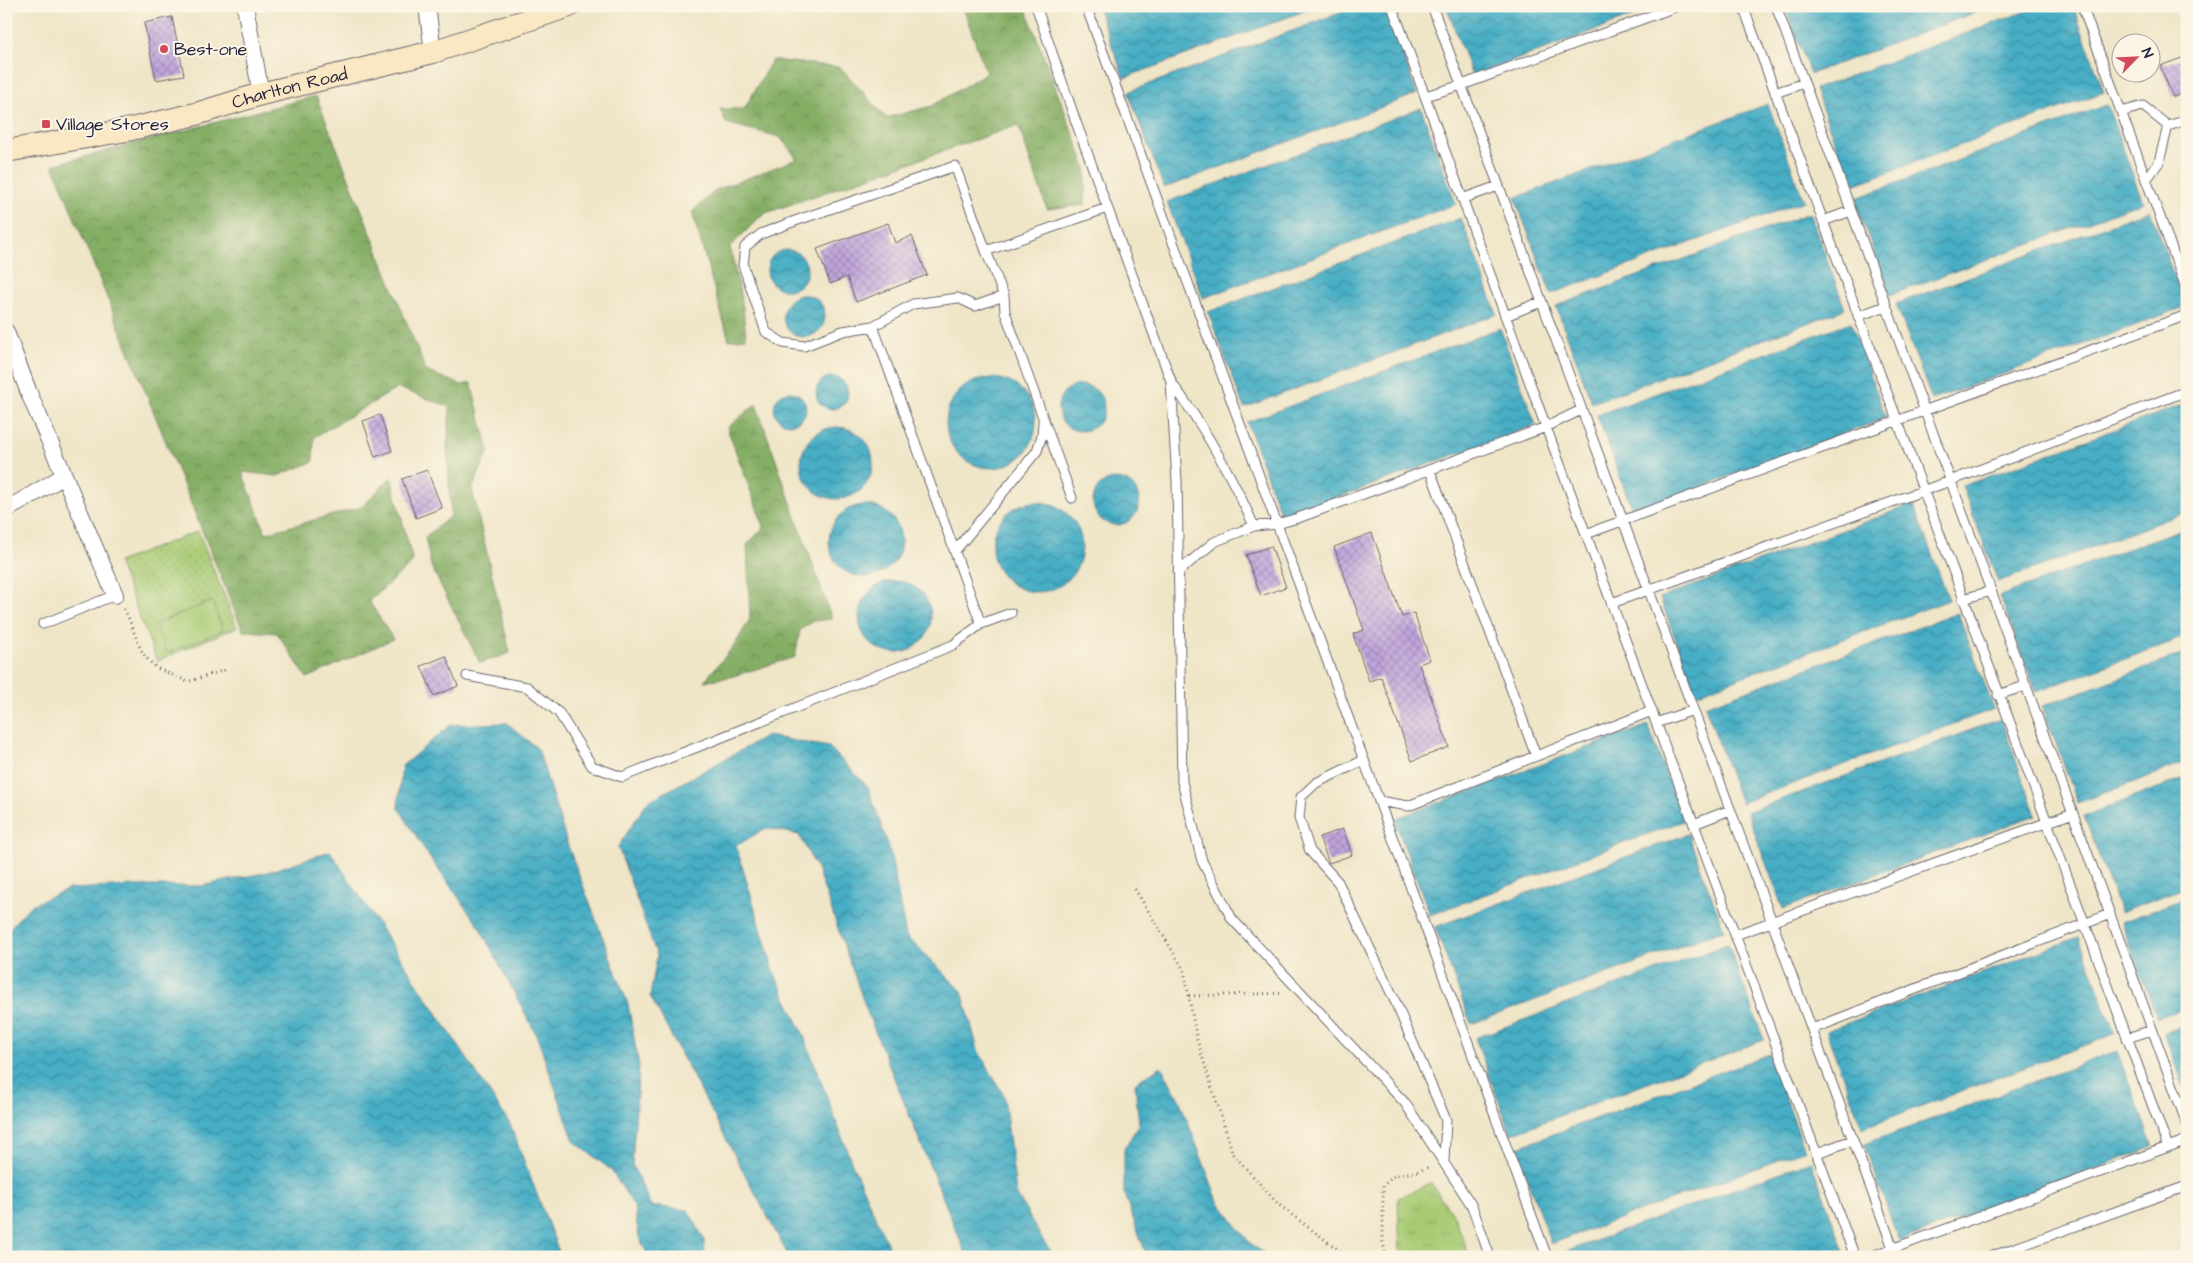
<svg xmlns="http://www.w3.org/2000/svg" width="2193" height="1263" viewBox="0 0 2193 1263" font-family="'Architects Daughter',sans-serif">
	<style>
		.grass { fill: url(#grass-tufts); stroke: #647657 }
		.forest { fill: url(#forest-crowns); stroke: #546850 }
		.park { fill: url(#park-dots); stroke: #647657 }
		.garden { fill: #a7ca73; stroke: #647657 }
		.water { fill: url(#water-waves); stroke: #346880 }
		.building { fill: url(#building-cross-hatch) }
		.lines { fill: none; stroke-linecap: round; stroke-linejoin: round }
		.lane-casing { stroke: #6a666c; stroke-width: 11 }
		.street-casing { stroke: #6a666c; stroke-width: 18 }
		.secondary-casing { stroke: #6a666c; stroke-width: 24 }
		.path { stroke: #6a666c; stroke-width: 3; stroke-dasharray: 1 4; stroke-linecap: butt }
		.lane { stroke: #fff; stroke-width: 9 }
		.street { stroke: #fff; stroke-width: 16 }
		.secondary { stroke: #fae7c3; stroke-width: 22 }
		.poi-dot { fill: #d1495b; stroke: #fcf5e5; stroke-width: 2 }
		.labels { text-anchor: middle; dominant-baseline: central; stroke-width: 4; stroke-linejoin: round; paint-order: stroke }
		.poi-label { font-size: 18px; fill: #22223b; stroke: #fcf5e5; text-anchor: start }
		.street-label { font-size: 18px; fill: #22223b; stroke: #fcf5e5 }
	</style>
	<defs>
		<pattern id="grass-tufts" width="24" height="20" patternUnits="userSpaceOnUse" patternTransform="scale(1.25)"><rect width="24" height="20" fill="#a7ca73"/><path d="M3 7l-1-3M5 7V3M7 7l1-3M15 17l-1-3M17 17v-4M19 17l1-3" fill="none" stroke="#8fad64"/></pattern>
		<pattern id="forest-crowns" width="20" height="18" patternUnits="userSpaceOnUse" patternTransform="scale(1.25)"><rect width="20" height="18" fill="#85ae65"/><path d="M2 6a3 3 0 1 1 6 0M12 15a3 3 0 1 1 6 0" fill="none" stroke="#6c8d54"/></pattern>
		<pattern id="park-dots" width="8" height="8" patternUnits="userSpaceOnUse" patternTransform="scale(1.25)"><rect width="8" height="8" fill="#a7ca73"/><path d="M2 2h.1M6 6h.1" fill="none" stroke="#8fad64" stroke-width="1.8" stroke-linecap="round"/></pattern>
		<pattern id="water-waves" width="16" height="10" patternUnits="userSpaceOnUse" patternTransform="scale(1.25)"><rect width="16" height="10" fill="#46aec5"/><path d="M0 5q4-4 8 0t8 0" fill="none" stroke="#3a8da1"/></pattern>
		<pattern id="building-cross-hatch" width="8" height="8" patternUnits="userSpaceOnUse" patternTransform="scale(1.25)"><rect width="8" height="8" fill="#c1a5dd"/><path d="M0 0l8 8M0 8l8-8" fill="none" stroke="#9c86b4"/></pattern>
	</defs>
	<rect width="100%" height="100%" fill="#fcf5e5"/>
	<filter id="ink" filterUnits="userSpaceOnUse"><feTurbulence type="fractalNoise" baseFrequency=".02" numOctaves="2"/><feDisplacementMap in="SourceGraphic" scale="10" xChannelSelector="R" yChannelSelector="G"/><feConvolveMatrix kernelMatrix="1 2 1 2 8 2 1 2 1" color-interpolation-filters="sRGB"/></filter>
	<filter id="wash" filterUnits="userSpaceOnUse"><feTurbulence type="fractalNoise" baseFrequency=".0096" numOctaves="4" result="noise"/><feDisplacementMap in="SourceGraphic" scale="20" xChannelSelector="R" yChannelSelector="G"/><feGaussianBlur stdDeviation="1.12" result="paint"/><feColorMatrix in="noise" values="0 0 0 0 0 0 0 0 0 0 0 0 0 0 0 0 0 1.4 0 .05"/><feComposite in="paint" operator="in"/></filter>
	<g filter="url(#wash)">
		<rect width="100%" height="100%" fill="#efe5c7"/>
		<path class="grass" d="M1431,1183L1455,1218L1470,1257H1400L1398,1198Z"/>
		<path class="forest" d="M961,6H1025L1086,168L1085,205L1047,209L1018,125L763,214L730,247L743,307L746,338L729,340L692,212L716,190L797,159L780,137L726,123L720,109H744L772,60L840,67L886,118L932,106L986,73L963,7Z
			M316,96L426,371L462,385L471,383L489,451L472,489L510,653L480,663L431,566L425,537L451,516L447,448L450,407L398,388L314,437L313,462L277,476L242,472L266,533L362,507L391,477L413,562L369,601L393,639L307,678L277,633L243,631L53,165Z
			M756,404L832,619L813,621L800,630L795,657L730,677L704,681L734,646L750,619L747,545L764,527L727,428Z"/>
		<path class="park" d="M198,531L237,627L157,661L118,562Z"/>
		<path class="garden" d="M212,601L223,630L167,653L155,624Z"/>
		<path class="water" d="M1097,6H1318L1124,78Z
			M1359,6H1385L1417,94L1164,188L1128,92Z
			M1446,6H1661L1472,76Z
			M1785,6H1993L1810,74Z
			M2040,6H2073L2104,92L1851,186L1815,89Z
			M1768,104L1804,201L1551,294L1515,198Z
			M2107,105L2143,202L1890,295L1854,199Z
			M1421,108L1456,204L1203,298L1167,202Z
			M2150,210L2185,307L1932,400L1896,304Z
			M1810,213L1845,309L1592,403L1556,306Z
			M1461,218L1497,314L1244,408L1208,312Z
			M767 270a20 20 0 1 1 40 0a20 20 0 1 1-40 0Z
			M783 316a21 21 0 1 1 42 0a21 21 0 1 1-42 0Z
			M1851,322L1886,418L1633,512L1597,415Z
			M1500,328L1536,425L1282,518L1247,422Z
			M816 393a16 16 0 1 1 32 0a16 16 0 1 1-32 0Z
			M946 423a45 45 0 1 1 90 0a45 45 0 1 1-90 0Z
			M1058 408a23 23 0 1 1 46 0a23 23 0 1 1-46 0Z
			M774 408a16 16 0 1 1 32 0a16 16 0 1 1-32 0Z
			M2187,403V512L1998,582L1962,486Z
			M801 463a36 36 0 1 1 72 0a36 36 0 1 1-72 0Z
			M1093 502a23 23 0 1 1 46 0a23 23 0 1 1-46 0Z
			M992 547a45 45 0 1 1 90 0a45 45 0 1 1-90 0Z
			M1913,504L1949,600L1696,694L1660,598Z
			M829 541a36 36 0 1 1 72 0a36 36 0 1 1-72 0Z
			M2187,527V636L2036,692L2000,596Z
			M859 617a36 36 0 1 1 72 0a36 36 0 1 1-72 0Z
			M1958,613L1994,709L1741,803L1705,706Z
			M2187,653V762L2078,803L2042,706Z
			M2001,719L2036,815L1783,909L1747,812Z
			M507,723L538,749L568,846L628,1004L639,1066L632,1164L651,1206L688,1210L704,1239L705,1257H649L639,1237L634,1206L611,1170L574,1141L536,1034L479,926L430,858L398,807L402,766L451,725Z
			M1648,725L1683,821L1430,915L1394,819Z
			M767,736L829,747L868,787L890,851L906,936L962,991L978,1050L1004,1096L1016,1193L1042,1239L1055,1257H967L868,1014L817,869L799,835L766,828L736,846L775,975L802,1031L853,1166L893,1257H789L650,996L657,956L618,847L647,802Z
			M2187,777V887L2120,912L2084,816Z
			M1688,834L1724,930L1471,1024L1435,927Z
			M330,851L510,1124L559,1252L563,1257H6V951L10,928L31,905L69,889L135,886H201L268,872Z
			M2187,898V1007L2157,1018L2121,922Z
			M2079,937L2115,1034L1862,1128L1826,1031Z
			M1728,944L1764,1040L1511,1134L1475,1038Z
			M2187,1024V1095L2164,1033Z
			M2117,1051L2153,1147L1899,1241L1864,1144Z
			M1769,1054L1805,1150L1551,1244L1516,1148Z
			M1161,1066L1179,1099L1218,1201L1250,1243L1269,1257H1149L1145,1251L1124,1194V1149L1139,1124L1135,1083Z
			M1811,1161L1846,1257H1558L1557,1255Z"/>
		<g id="blocks">
			<path class="building" d="M172,17L184,75L156,80L144,23Z
				M2187,56V91L2173,97L2160,66Z
				M888,223L895,243L912,236L927,275L856,302L847,277L830,284L817,249Z
				M380,415L392,451L375,457L363,421Z
				M427,470L442,508L416,518L402,479Z
				M1372,533L1402,617L1414,613L1430,660L1419,664L1449,747L1412,761L1381,677L1369,681L1353,634L1364,630L1334,547Z
				M1271,546L1286,587L1261,596L1246,555Z
				M446,656L458,686L434,696L421,666Z
				M1343,829L1352,855L1329,863L1319,837Z"/>
		</g>
	</g>
	<g filter="url(#ink)">
		<use href="#blocks" fill-opacity="0" stroke="#6a666c" stroke-width="1"/>
		<g class="lines">
			<g class="lane-casing">
				<path id="lane" d="M1036,6L1076,122L1171,381L1177,481L1182,782L1202,861L1232,919L1405,1103L1472,1206L1490,1257
					M1086,6L1547,1257
					M1392,6L1546,427L1855,1257
					M1432,6L1893,1248
					M1743,6L2168,1147
					M1776,6L2187,1124
					M2082,6L2187,290
					M1775,93L1804,83
					M1425,96L1462,85L1678,6
					M2121,112L2143,106L2168,126L2187,120
					M2146,180L2159,162L2168,126
					M1462,199L1498,186
					M1823,221L1851,211
					M1004,296L1005,312L1072,498
					M1505,316L1541,302
					M1858,316L1886,306
					M873,326L843,331L804,346L783,343L766,332L743,265L745,247L761,234L795,221L955,166L986,251L1107,208
					M1171,382C1204,426 1231,475 1254,526
					M1430,470L1536,756
					M1586,534L2187,315
					M955,551L1037,451L1042,435L1043,422
					M1178,572L1214,542L1254,526L1277,524L1298,518L1546,427L1581,410
					M1963,599L1991,591
					M1612,603L1950,481L2187,391
					M43,624L115,595
					M981,624L1011,613
					M467,676L527,687L559,713L592,766L622,777L953,645L981,624L873,326L913,304L958,298L975,306L1004,296L986,251
					M1998,695L2025,686
					M1656,723L1693,710
					M1364,760L1316,783L1301,797L1299,818L1310,851L1338,882L1395,1001L1446,1120L1444,1161
					M1379,801L1408,806L1652,711
					M1694,824L1730,810
					M1735,935L2073,813
					M1812,1029L2110,914
					M2127,1038L2152,1030
					M1817,1153L1853,1140
					M1870,1257L2187,1140
					M1990,1257L2187,1186"/>
			</g>
			<g class="street-casing">
				<path id="street" d="M245,6L261,94
					M427,6L433,52
					M6,332L29,393L115,595
					M6,510L64,476"/>
			</g>
			<g class="secondary-casing">
				<g id="secondary">
					<path id="s1" d="M6,151L127,130L196,114L261,94L433,52L569,6"/>
				</g>
			</g>
			<path class="path" d="M124,609C136,629 136,655 159,669C168,674 178,676 187,682L225,670
				M1135,889L1184,970L1197,1040L1233,1154L1279,1205L1348,1257
				M1189,996L1283,993
				M1386,1257L1383,1242V1186L1395,1175L1416,1172L1429,1167"/>
			<use href="#lane" class="lane"/>
			<use href="#street" class="street"/>
			<use href="#secondary" class="secondary"/>
		</g>
	</g>
	<g class="poi-dot">
		<circle cx="164" cy="49" r="5"/>
		<rect x="41" y="119" width="10" height="10" rx="2.5"/>
	</g>
	<g class="labels">
		<g class="poi-label">
			<text x="174" y="49">Best-one</text>
			<text x="56" y="124">Village Stores</text>
		</g>
		<g class="street-label">
			<text stroke="none"><textPath href="#s1" startOffset="291">Charlton Road</textPath></text>
		</g>
	</g>
	<rect width="2193" height="1263" fill="none" stroke="#fcf5e5" stroke-width="25"/>
	<g transform="translate(2136 58) rotate(66)"><circle r="24" fill="#fcf5e5" stroke="#a5a1a1"/>
	<path d="M0-4L9 19L0 12L-9 19Z" fill="#d1495b"/>
	<text y="-8" font-size="14" font-weight="bold" text-anchor="middle" fill="#22223b">N</text>
	</g>
</svg>
